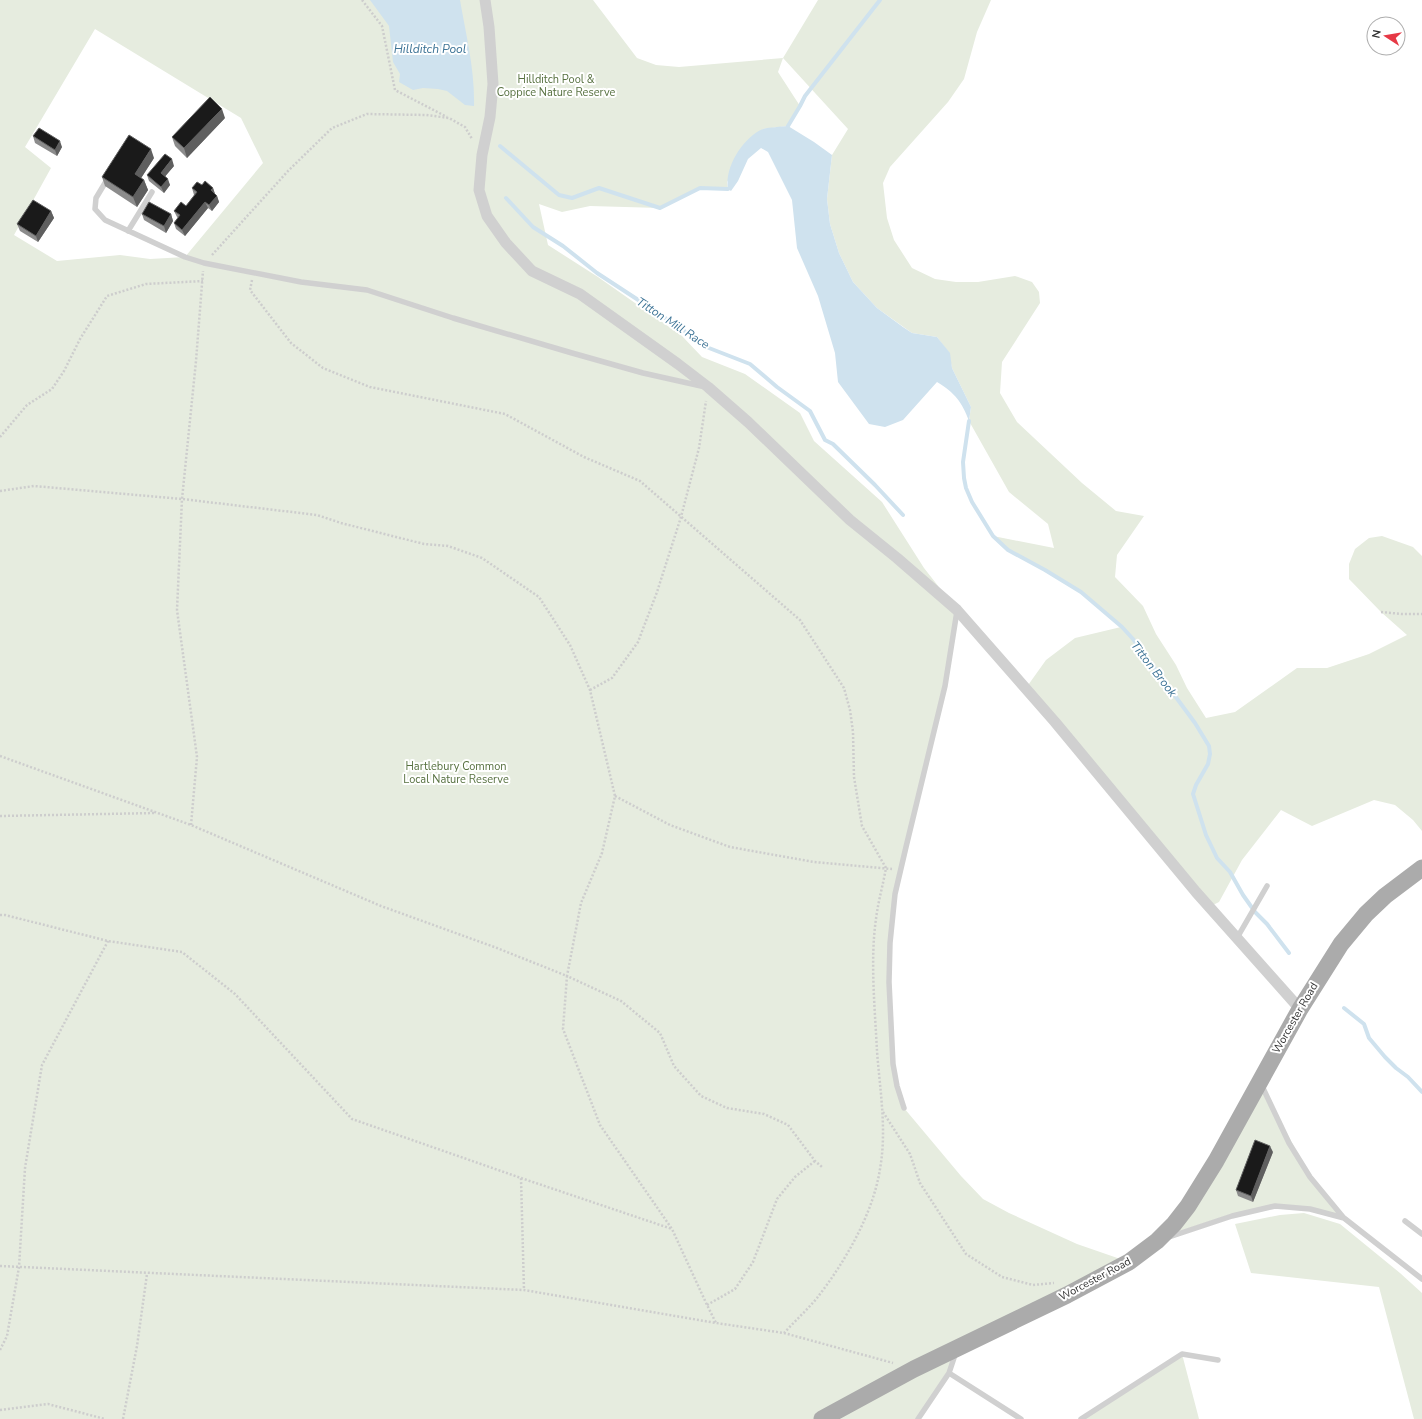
<svg xmlns="http://www.w3.org/2000/svg" width="1422" height="1419" viewBox="0 0 1422 1419" font-family="'Nunito Sans',sans-serif">
	<style>
		.green { fill: #e6ecdf; fill-rule: evenodd }
		.water { fill: #cfe2ee }
		.lines { fill: none; stroke-linecap: round; stroke-linejoin: round }
		.stream { stroke: #cfe2ee; stroke-width: 4 }
		.path { stroke: #cdcdcd; stroke-width: 2.5; stroke-dasharray: 2 2; stroke-linecap: butt }
		.lane { stroke: #d0d0d0; stroke-width: 5.5 }
		.street { stroke: #d0d0d0; stroke-width: 11 }
		.primary { stroke: #ababab; stroke-width: 17 }
		.wall { fill: #8c8c8c }
		.shaded-wall { fill: #5f5f5f }
		.building { fill: #1a1a1a; stroke: #5f5f5f }
		.labels { text-anchor: middle; dominant-baseline: central; stroke-width: 4; stroke-linejoin: round; paint-order: stroke }
		.park-label { font-size: 11px; fill: #56703f; stroke: #fff }
		.street-label { font-size: 11px; fill: #333; stroke: #fff }
		.water-label { font-size: 12px; font-style: italic; fill: #3f7597; stroke: #fff }
	</style>
	<rect width="100%" height="100%" fill="#fff"/>
	<path class="green" d="M0,0H593L637,58L656,65L679,67L783,58L818,0H991L977,32L964,79L948,102L890,167L883,183L887,218L894,240L912,268L935,279L956,282H978L1015,276L1032,282L1039,292L1040,303L1002,362L1000,393L1017,422L1082,483L1116,511L1144,516L1117,555L1115,577L1143,606L1156,634L1176,665L1187,688L1206,718L1235,712L1297,668H1327L1369,654L1407,635L1381,612L1349,579V564L1355,549L1369,538L1382,536L1413,547L1422,556V831L1413,820L1395,805L1374,800L1312,826L1281,810L1242,860L1219,902L1209,907L1026,688L1046,660L1075,638L1121,627L1081,592L1045,570L1008,550L993,536L1054,548L1048,524L1009,492L969,421L971,407L952,368L949,353L937,337L912,333L877,308L853,282L839,253L830,224L827,199L832,155L848,129L783,58L778,72L800,106L788,126L763,129L727,182L728,189L700,188L660,208L590,206L562,212L539,204L548,245L598,277L682,336L702,357L745,374L800,413L814,441L882,502L924,568L957,610L945,686L895,894L890,943L893,1064L904,1108L961,1176L983,1199L1009,1213L1077,1244L1129,1262L958,1349L949,1373L919,1419H0ZM95,29L241,118L263,163L185,257L150,259L120,255L57,261L14,235L51,168L25,147Z
		M1259,1080L1310,1177L1344,1218L1310,1209L1275,1206L1232,1216L1157,1241Z
		M1304,1213L1340,1224L1400,1273L1422,1293V1419H1414L1379,1287L1251,1273L1235,1224L1280,1215Z
		M1182,1354L1199,1419H1081Z"/>
	<path class="water" d="M370,0H460C466,35 475,70 474,106L465,105L447,91L438,89L423,88L413,90L399,82L400,74L393,62L389,26Z
		M788,126L814,142L832,155L827,199L830,224L839,253L853,282L877,308L903,327L912,333L937,337L950,353L952,368L971,407L969,421C962,402 955,393 937,382L903,420L885,427L869,424L838,382L835,353L818,296L797,248L792,200L768,152L761,148L748,159L738,181L731,191L728,189C724,168 743,137 763,129C770,127 780,127 788,126Z"/>
	<g class="lines">
		<path class="stream" d="M788,126L800,106L805,96L880,0
			M500,146L559,195L572,198L599,188L660,208L700,188L728,189
			M506,198L533,227L563,246L597,273L649,307L709,348L750,364L777,387L810,411L825,440L833,444L875,485L903,515
			M969,421L963,462L964,478L966,488L972,502L993,536L1008,550L1045,570L1081,592L1122,627L1133,639L1195,723L1209,746L1210,754L1208,764L1196,785L1193,794L1206,835L1217,858L1230,872L1243,895L1255,912L1267,924L1289,953
			M1344,1008L1364,1024L1369,1038L1385,1057L1396,1068L1408,1077L1422,1092"/>
		<path class="path" d="M362,0L382,26L395,90L447,117
			M212,255L288,171L332,128L367,114L426,115L449,118L465,127L472,139
			M252,280L250,290L291,343L323,368L370,387L505,414L584,457L640,481L800,620L844,688L850,710L853,732L854,777L862,826L886,868C883,885 878,902 876,919C870,959 875,1010 877,1051C880,1091 887,1130 880,1169C873,1214 845,1262 817,1298C807,1310 795,1321 784,1333
			M0,437L27,405L52,389L64,371L80,339L107,296L146,284L203,281
			M0,491L34,486L182,499L317,515L341,523L424,544L448,546L482,558L539,597L570,645L590,690L615,796L602,853L581,903L567,976L621,1001L660,1033L674,1066L701,1096L727,1108L764,1114L788,1125L815,1161L822,1167
			M1381,612L1402,614H1422
			M590,690L612,678L638,642L657,592L681,517L699,448L706,401
			M0,756L191,825L381,906L497,948L567,976L563,1029L600,1125L672,1229L707,1305L716,1323
			M615,796L670,825L730,847L814,862L892,869
			M0,816L156,813
			M191,825L197,757L177,610L182,499L196,361L203,271
			M0,915H5L108,941L182,952L235,994L352,1119L521,1178L524,1290
			M883,1112L910,1154L920,1183L966,1254L1002,1277L1033,1285L1054,1283
			M521,1178L672,1229
			M0,1266L524,1290L716,1323L784,1333L893,1363
			M707,1305L735,1289L753,1262L777,1199L795,1177L815,1161
			M0,1350L7,1336L19,1267L25,1168L42,1065L108,941
			M0,1410L48,1404L105,1419
			M123,1419L137,1346L147,1274"/>
		<path class="lane" d="M108,178L96,198L95,209L105,220L185,257L204,263L301,282L367,290L453,318L572,353L643,373L701,386
			M128,231L152,192
			M1237,938L1267,886
			M1262,1086L1289,1143L1310,1177L1343,1217
			M904,1108L897,1086L893,1064L889,982L890,943L895,894L906,847L945,686L957,611
			M1405,1221L1422,1234
			M1169,1237L1232,1216L1275,1206L1310,1209L1344,1218L1422,1279
			M949,1373L1021,1419
			M918,1419L949,1373L956,1352
			M1081,1419L1182,1354L1218,1360"/>
		<path class="street" d="M485,0L489,27L493,84L490,117L482,155L479,190L487,216L506,243L532,271L580,294L678,364L708,387L748,422L850,520L897,558L957,610L1055,722L1196,892L1300,1009"/>
		<path class="primary" d="M822,1419L914,1369L1067,1295L1129,1262L1157,1241L1174,1224L1188,1206L1216,1161L1300,1009L1341,944L1366,914L1385,896L1422,868"/>
	</g>
	<path class="wall" d="M225,118L187,158L175,146L172,137Z
		M33,136L62,147L57,156L35,143Z
		M154,158L141,178L144,180L148,190L137,207L105,186L102,177Z
		M174,166L165,176L170,185L164,193L149,181L147,175Z
		M202,185L213,188L215,194L217,196L219,202L212,211L208,208L185,236L176,229L174,223L178,218L177,217L174,211L186,206L194,195L192,188Z
		M51,211L54,218L38,242L20,231L17,224Z
		M142,214H171L173,221L166,233L144,220Z
		M1273,1152L1253,1202L1238,1196L1236,1190Z"/>
	<path class="shaded-wall" d="M222,109L225,118L187,158L184,148Z
		M60,141L62,147L57,156L55,150Z
		M151,149L154,158L138,183L135,174Z
		M172,159L174,166L163,179L161,173Z
		M168,179L170,185L164,193L161,187Z
		M144,180L148,190L137,207L133,197Z
		M213,188L215,194L211,190Z
		M217,196L219,202L212,211L209,205Z
		M205,202L208,208L185,236L182,230Z
		M51,211L54,218L38,242L36,236Z
		M171,214L173,221L166,233L164,226Z
		M1270,1146L1273,1152L1253,1202L1251,1196Z"/>
	<path class="building" d="M210,97L222,109L184,148L172,137Z
		M39,128L60,141L55,150L33,136Z
		M129,135L151,149L135,174L144,180L133,197L102,177Z
		M165,154L172,159L161,173L168,179L161,187L147,175Z
		M205,181L213,188L211,190L217,196L209,205L205,202L182,230L174,223L180,215L174,211L181,202L186,206L197,192L192,188L197,182L202,185Z
		M33,200L51,211L36,236L17,224Z
		M149,202L171,214L164,226L142,214Z
		M1255,1140L1270,1146L1251,1196L1236,1190Z"/>
	<g class="labels">
		<g class="park-label">
			<text x="556" y="79">Hillditch Pool &amp;<tspan x="556" dy="13">Coppice Nature Reserve</tspan></text>
			<text x="456" y="766">Hartlebury Common<tspan x="456" dy="13">Local Nature Reserve</tspan></text>
		</g>
		<g class="street-label">
			<text transform="translate(1295 1018) rotate(-60)">Worcester Road</text>
			<text transform="translate(1095 1279) rotate(-28)">Worcester Road</text>
		</g>
		<g class="water-label">
			<text x="430" y="49">Hillditch Pool</text>
			<text transform="translate(673 323) rotate(33)">Titton Mill Race</text>
			<text transform="translate(1154 669) rotate(52)">Titton Brook</text>
		</g>
	</g>
	<g transform="translate(1386 36) rotate(282)"><circle r="19" fill="#ffffff" stroke="#adadad"/>
	<path d="M0-3L7 15L0 10L-7 15Z" fill="#e63946"/>
	<text y="-6" font-size="11" font-weight="bold" text-anchor="middle" fill="#333333">N</text>
	</g>
</svg>
